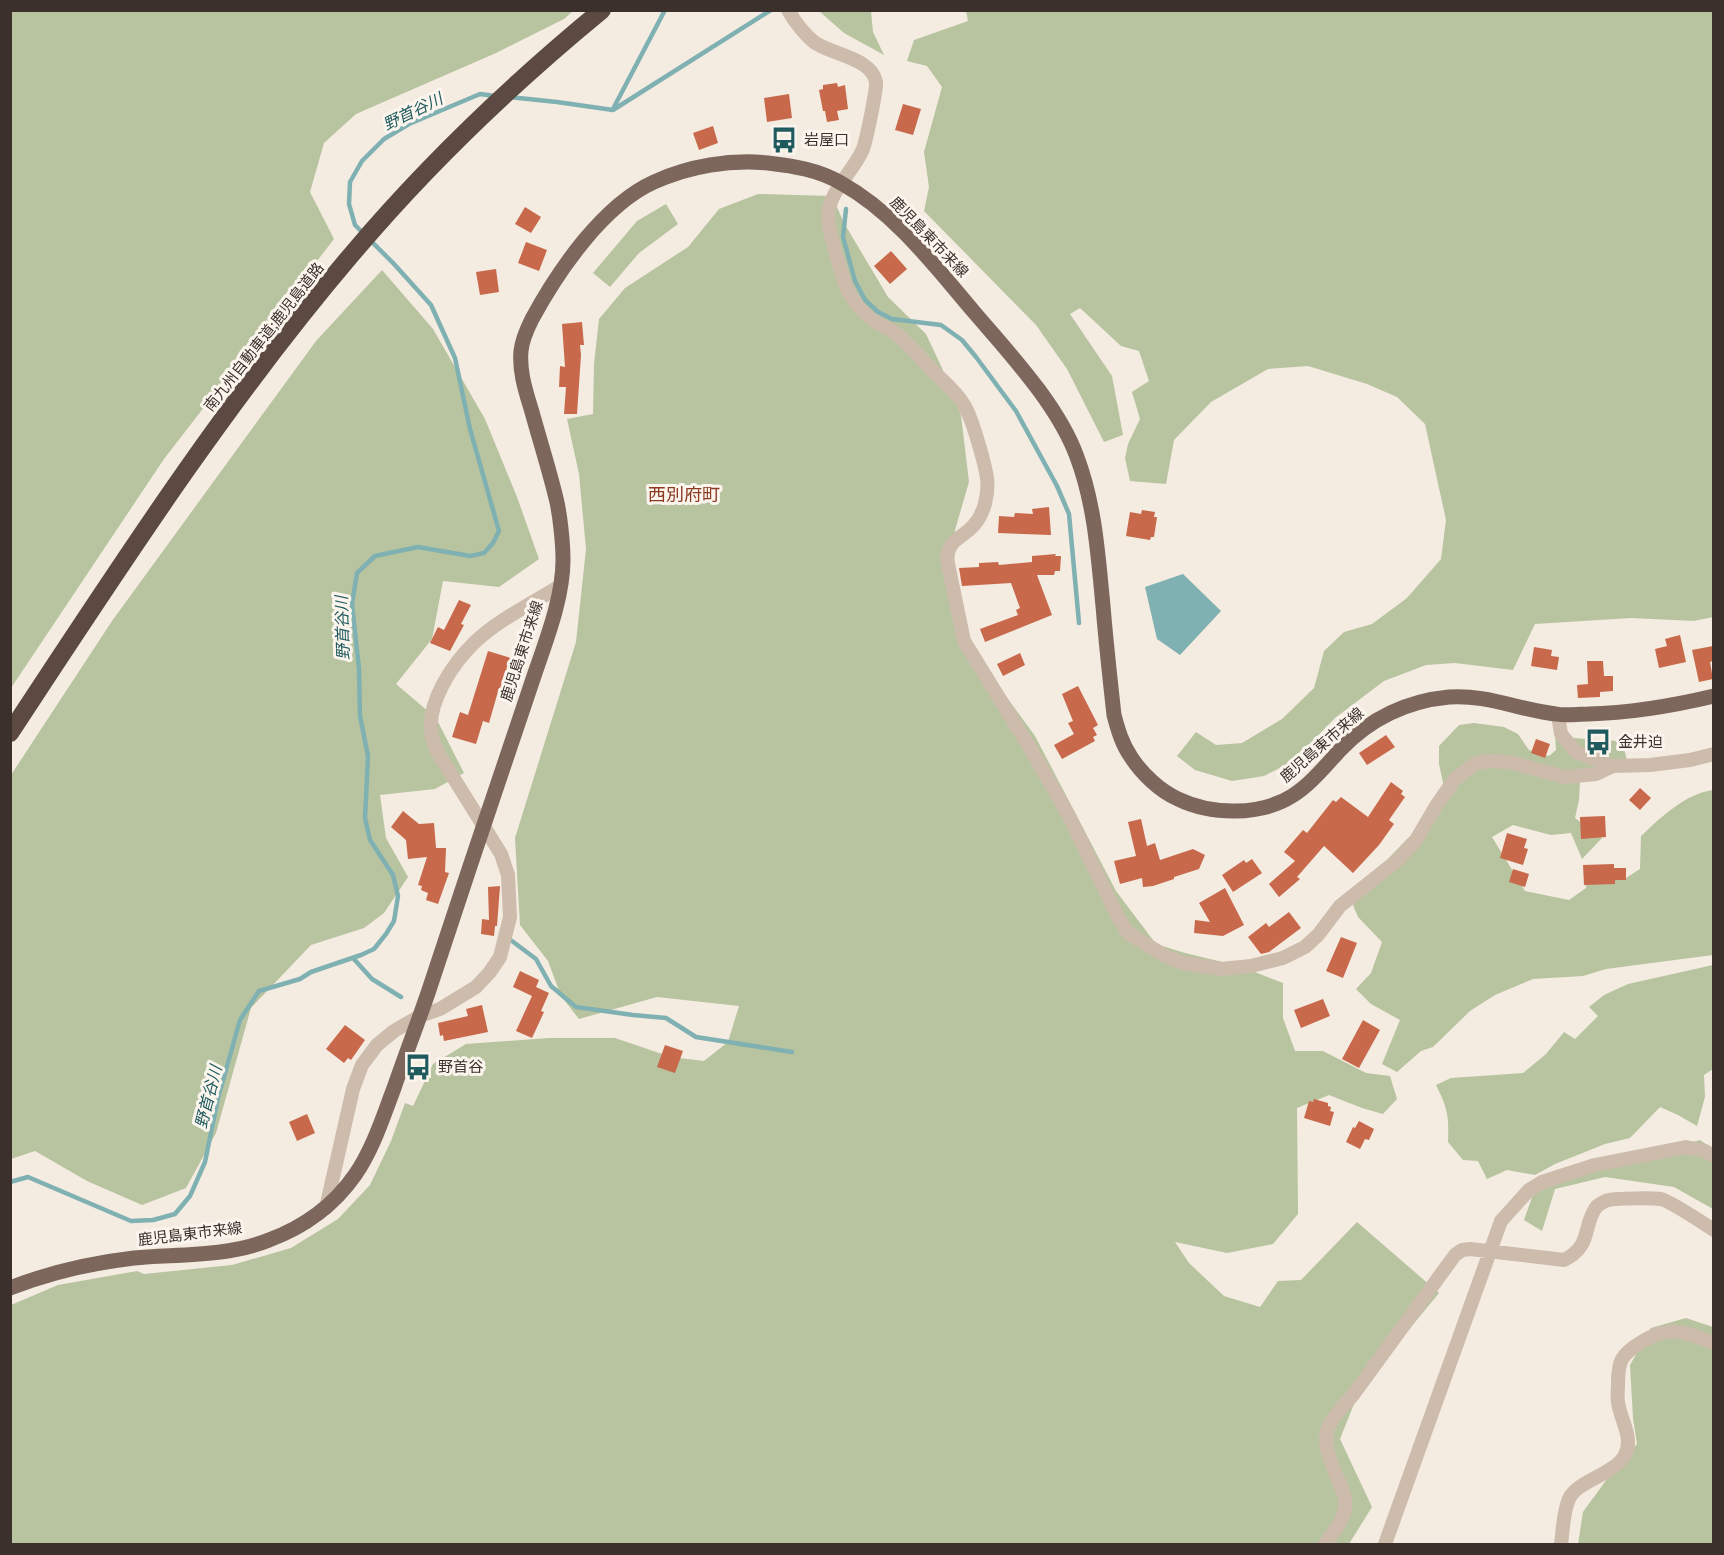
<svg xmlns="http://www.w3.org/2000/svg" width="1724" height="1555" viewBox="0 0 1724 1555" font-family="'Varela Round','Noto Sans JP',sans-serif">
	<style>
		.green { fill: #b8c4a0 }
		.water { fill: #7fb0b2 }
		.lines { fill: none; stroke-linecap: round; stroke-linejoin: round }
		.stream { stroke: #7fb0b2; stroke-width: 4.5 }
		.building { fill: #c8694b }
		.street { stroke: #cdbbac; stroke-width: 14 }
		.primary { stroke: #7d675c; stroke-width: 15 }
		.highway { stroke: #5c4a42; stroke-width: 18 }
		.labels { text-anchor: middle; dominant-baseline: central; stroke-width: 6; stroke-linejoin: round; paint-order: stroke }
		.poi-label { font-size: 15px; fill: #3b302b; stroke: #fbf5ee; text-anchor: start }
		.street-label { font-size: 15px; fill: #3b302b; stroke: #fbf5ee }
		.water-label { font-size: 16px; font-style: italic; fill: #1f5a5e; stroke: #fbf5ee }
		.quarter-label { font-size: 18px; fill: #8c3b22; stroke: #fbf5ee }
	</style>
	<rect width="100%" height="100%" fill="#f4ebe1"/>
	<path class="green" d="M11,10L573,11L564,19L496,53L356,114L324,143L310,192L334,239L164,459L11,688Z
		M819,11H871L873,32L884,55L844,33Z
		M966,11H1713V617L1694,621L1631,618L1535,624L1513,670L1455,663L1426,665L1384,681L1335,718L1293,761L1264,776L1232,781L1195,770L1177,756L1196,732L1216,745L1242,743L1282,719L1314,688L1324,651L1344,632L1372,624L1407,598L1441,559L1446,520L1425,424L1397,397L1367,384L1308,366L1268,369L1211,402L1174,440L1166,484L1130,481L1125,458L1128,444L1140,419L1132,392L1149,381L1139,351L1121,346L1080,308L1070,314L1112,376L1123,435L1104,442L1067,369L1036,325L924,211L929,187L924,152L942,87L927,66L907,61L914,40L968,21Z
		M758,194L832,196L844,223L888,297L926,334L942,368L961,415L969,482L955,530L953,610L980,661L1035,736L1116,891L1156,944L1185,953L1239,966L1283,983V1018L1295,1051H1323L1366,1073L1390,1076L1397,1099L1383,1114L1362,1108L1329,1095L1297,1108L1298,1214L1273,1244L1227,1253L1175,1242L1189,1263L1224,1296L1260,1307L1278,1281L1301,1280L1357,1222L1439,1293L1360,1389L1340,1439L1372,1507L1349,1544H11V1305L58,1285L137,1271L144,1274L232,1265L291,1248L338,1219L370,1185L391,1141L405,1103L413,1106L433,1064L466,1044L549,1038H615L671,1057L704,1061L728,1042L739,1006L657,997L579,1019L561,996L548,961L520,925L515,838L576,642L586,549L579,474L567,419L593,414L594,364L599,319L625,288L688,247L719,209Z
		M666,204L678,224L639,253L610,287L593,273L637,221Z
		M382,270L433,329L485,419L517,497L539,559L499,587L443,581L432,639L396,684L436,718L464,773L435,789L380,795L386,838L408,877L384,913L364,928L311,945L251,1008L216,1133L186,1188L142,1205L87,1181L35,1151L11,1159V775L112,621L316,341Z
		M1474,723L1504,727L1518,734L1529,750L1549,756L1556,750L1555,733L1572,738L1617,741L1625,752L1627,761L1580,781L1579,800L1575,818L1602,838L1582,859L1571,833L1551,835L1513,825L1492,837L1525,891L1569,900L1586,888V866L1595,877L1623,880L1640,869L1641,836C1661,817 1685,794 1713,790V955L1606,969L1583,976L1533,979L1495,995L1470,1011L1433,1047L1421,1051L1397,1072L1382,1064L1400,1020L1371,1004L1356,989L1371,973L1382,942L1358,917L1353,905L1370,878L1407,839L1436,816L1446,796L1439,764V746L1459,725Z
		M1713,965V1069L1704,1075L1705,1097L1697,1126L1678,1115L1660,1107L1630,1138L1605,1144L1555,1164L1535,1175L1507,1170L1487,1179L1478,1161L1463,1160L1448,1142C1449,1116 1448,1109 1436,1085L1451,1078L1523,1073L1546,1054L1564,1032L1575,1039L1598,1016L1589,1007L1604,995L1628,984Z
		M1700,1140L1713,1149V1209L1674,1187L1605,1177L1555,1189L1542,1231L1524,1220L1536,1186Z
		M1686,1318L1713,1327V1544H1578L1583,1512L1615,1468L1637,1444L1633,1418L1630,1365L1651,1328Z"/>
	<path class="water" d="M1183,574L1221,611L1180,655L1157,639L1145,587Z"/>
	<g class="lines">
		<path class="stream" d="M509,97L557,102L613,110L771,10
			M613,109L665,10
			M846,209L843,237L855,281L865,300L878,312L892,319L941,325L962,340L976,357L1016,411L1057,486L1069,514L1079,623
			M363,233L355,225L349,204L350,182L362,161L384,139L409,124L480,94L495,96
			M512,941L536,959L551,986L576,1007L633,1015L666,1018L696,1037L792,1052
			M353,958L372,979L401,997
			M10,1182L28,1177L131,1221L153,1220L175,1214L190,1196L205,1162L218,1098L240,1020L259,991L300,979L311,972L361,955L374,949L386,934L394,921L398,896L393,875L370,840L365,818L368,756L360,716L359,669L352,604L357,573L375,556L418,547L470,556L484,553L493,543L499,531L470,429L455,358L431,305L394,264L369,239"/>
	</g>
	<path class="building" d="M837,83L838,87L845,85L848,109L837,111L839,120L827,122L825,111H823L819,90L823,89V85Z
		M789,94L792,118L767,122L764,98Z
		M903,104L921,109L913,135L895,130Z
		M713,126L718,143L699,150L693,133Z
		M525,207L541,217L531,233L515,224Z
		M526,242L547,250L539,271L518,263Z
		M891,251L907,269L890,284L874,266Z
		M496,269L499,292L480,295L476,272Z
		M582,322L584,345H580L581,355L577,414H564L566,387H559L560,366L565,367L562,324Z
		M1049,507L1051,535L998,533L999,516L1014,517L1015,513L1033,514L1032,509Z
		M1142,510L1155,512L1154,517H1157L1154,537H1151L1150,540L1126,536L1130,512L1141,514Z
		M1056,554L1055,556H1061L1060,571H1055L1054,575H1037L1052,615L985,642L980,629L1018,615L1016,610L1020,608L1011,583L962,586L959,568L979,567V563L998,562L999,565L1032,562V556Z
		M459,600L471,605L461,624L464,625L450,651L430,643L438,627L444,630Z
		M1680,635L1686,662L1659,668L1655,649L1667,646L1665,639Z
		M1713,646V661L1710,662L1713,679L1699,682L1692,650Z
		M1534,647L1552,650L1551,656L1559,657L1557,670L1531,666Z
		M488,651L514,659L504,690L499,688L489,723L483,721L476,744L452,737L460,712L468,715Z
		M1020,653L1025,665L1003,676L997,664Z
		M1587,661H1603L1604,676H1613V691L1600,692V697L1578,698L1577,685L1588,684Z
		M1078,686L1098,725L1093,728L1097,735L1093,737L1095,741L1062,759L1054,745L1074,734L1068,723L1073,721L1062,694Z
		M1386,735L1395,747L1367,765L1359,753Z
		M1536,739L1550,744L1545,758L1531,753Z
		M1391,782L1403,791L1401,794L1405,797L1389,820L1394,824L1379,845L1353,873L1324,846L1297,877L1300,879L1279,897L1269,884L1295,861L1284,852L1303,830L1307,833L1333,800L1336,802L1341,797L1368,817Z
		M1640,788L1651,798L1640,810L1629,800Z
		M403,811L419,824L434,823L436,848H446L445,872L449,873L438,904L426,900L428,893L421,890L422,886L418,885L427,857L408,859L406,840L391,827Z
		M1605,816L1606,837L1581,839L1580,817Z
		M1141,819L1147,846L1155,843L1160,860L1193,849L1205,855L1199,869L1174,877V879L1153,886L1143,887L1142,878L1120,884L1114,861L1136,856L1128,822Z
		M1507,833L1527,839L1524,848L1528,849L1523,865L1500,858Z
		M1252,859L1262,873L1233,892L1222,875L1244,860L1246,863Z
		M1614,864V868H1626V880H1615V884L1584,885L1583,865Z
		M1513,869L1529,874L1525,887L1509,882Z
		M500,886L497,926H495L494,936L481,934L482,919L489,920L488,887Z
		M1225,888L1244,925L1223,936L1194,933L1195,920L1210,922L1199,903Z
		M1289,912L1301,928L1269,952L1261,954L1248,937L1266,923L1269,927Z
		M1341,937L1357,943L1343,978L1326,971Z
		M520,971L539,980L536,987L549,993L541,1011L544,1012L532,1038L516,1031L532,996L513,987Z
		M1323,999L1330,1016L1301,1028L1294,1010Z
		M482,1005L488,1032L444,1041L443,1035L440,1036L438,1023L468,1016L466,1009Z
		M1363,1020L1380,1030L1359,1068L1342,1059Z
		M345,1025L365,1040L351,1060L348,1058L344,1063L326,1049Z
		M665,1045L683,1051L675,1073L657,1067Z
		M1314,1099L1328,1103V1106L1331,1107L1330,1111L1334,1112L1330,1126L1304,1118L1309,1101L1313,1102Z
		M307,1114L315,1133L297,1141L289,1122Z
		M1359,1121L1374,1129L1369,1140L1365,1139L1360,1149L1346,1142L1353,1127L1355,1128Z"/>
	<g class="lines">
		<path class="street" d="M788,10C795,22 803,33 814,42C832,55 872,58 876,82C877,89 866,141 863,149C854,171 828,192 828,217C828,228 834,246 837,257C841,271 844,287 853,299C859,309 869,318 879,324C884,327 890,329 895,333C909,344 921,359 933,371C944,382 957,392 964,405C972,417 985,464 987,478C989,494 984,514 974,525C962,539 949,538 947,559L964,641L1030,748L1069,816L1118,917L1128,933L1165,956L1183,963L1221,969L1251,966L1283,958L1305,947L1318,935L1340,906L1399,859L1416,840L1436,806L1454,780L1476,763L1491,761L1509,762L1565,777L1596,774L1613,766L1650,765L1690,760L1714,754
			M1558,715L1561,734L1576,752L1613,766
			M326,1208L353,1089L362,1065L377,1045L394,1031L420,1016L440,1009L476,987L490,972L500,957L510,917L508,875L501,854L438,753C436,748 433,742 432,736C425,704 453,663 475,642C498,620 533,603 560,586
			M1325,1544C1332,1534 1343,1522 1345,1508C1347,1499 1343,1490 1339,1482C1320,1436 1319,1432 1353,1395L1455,1255L1462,1250L1470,1249L1564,1260C1593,1246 1582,1225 1597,1206C1600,1204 1606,1200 1609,1200C1616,1198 1654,1198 1661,1199C1670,1201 1703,1223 1714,1230
			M1385,1544L1501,1221L1529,1190L1542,1182L1595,1165L1686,1147L1705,1151L1714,1156
			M1561,1544C1563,1531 1563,1512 1569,1499C1576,1481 1614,1475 1625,1455C1634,1437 1620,1420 1618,1402C1617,1396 1618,1390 1618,1384C1618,1361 1621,1355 1640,1343C1670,1324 1683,1332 1714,1343"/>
		<path class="primary" d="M10,1288C51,1272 91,1263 134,1258C178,1254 227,1257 269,1240C304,1227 334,1205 355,1175C373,1149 383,1117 394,1088C405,1056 417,1025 428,993C463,886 499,780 535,673C547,638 563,597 563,560C563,543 560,514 556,498C549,469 540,441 532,412C526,392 519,372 521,351C522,340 527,329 532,319C558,271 603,205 654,182C689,166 731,159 768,163C794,166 819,170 841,183C895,213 934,265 974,312C1010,354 1058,405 1077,457C1095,505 1098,555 1103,606C1106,642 1110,679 1114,715C1118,730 1122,744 1131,757C1142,774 1160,791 1178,799C1211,815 1260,816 1292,796C1311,784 1325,766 1341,749C1370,719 1407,701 1449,697C1485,694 1520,710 1556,714C1566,716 1577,714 1588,714C1630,713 1672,706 1714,696"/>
		<path class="highway" d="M10,733C118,569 225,403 352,254C427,165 512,84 602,10"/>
	</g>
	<defs>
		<g id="bus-bare" transform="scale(2.07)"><path d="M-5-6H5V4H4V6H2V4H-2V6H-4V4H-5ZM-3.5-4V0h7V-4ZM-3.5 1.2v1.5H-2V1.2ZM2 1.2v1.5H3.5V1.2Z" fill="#1f5a5e" stroke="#fbf5ee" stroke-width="2.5" paint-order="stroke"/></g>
	</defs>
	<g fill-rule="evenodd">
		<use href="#bus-bare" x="784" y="140"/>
		<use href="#bus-bare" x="1598" y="742"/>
		<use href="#bus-bare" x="418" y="1067"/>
	</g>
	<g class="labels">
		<g class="poi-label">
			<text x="804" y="140">岩屋口</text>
			<text x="1618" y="742">金井迫</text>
			<text x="438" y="1067">野首谷</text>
		</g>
		<g class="street-label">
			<text transform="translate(929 237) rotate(46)">鹿児島東市来線</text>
			<text transform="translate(264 337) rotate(-52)">南九州自動車道;鹿児島道路</text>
			<text transform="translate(522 651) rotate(-72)">鹿児島東市来線</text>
			<text transform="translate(1322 745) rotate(-41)">鹿児島東市来線</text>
			<text transform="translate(190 1234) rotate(-7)">鹿児島東市来線</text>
		</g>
		<g class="water-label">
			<text transform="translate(413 112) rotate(-26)">野首谷川</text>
			<text transform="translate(343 628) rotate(-92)">野首谷川</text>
			<text transform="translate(209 1097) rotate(-76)">野首谷川</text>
		</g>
		<g class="quarter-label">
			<text x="684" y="495">西別府町</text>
		</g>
	</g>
	<rect width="1724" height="1555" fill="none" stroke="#3b302b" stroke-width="24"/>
</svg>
